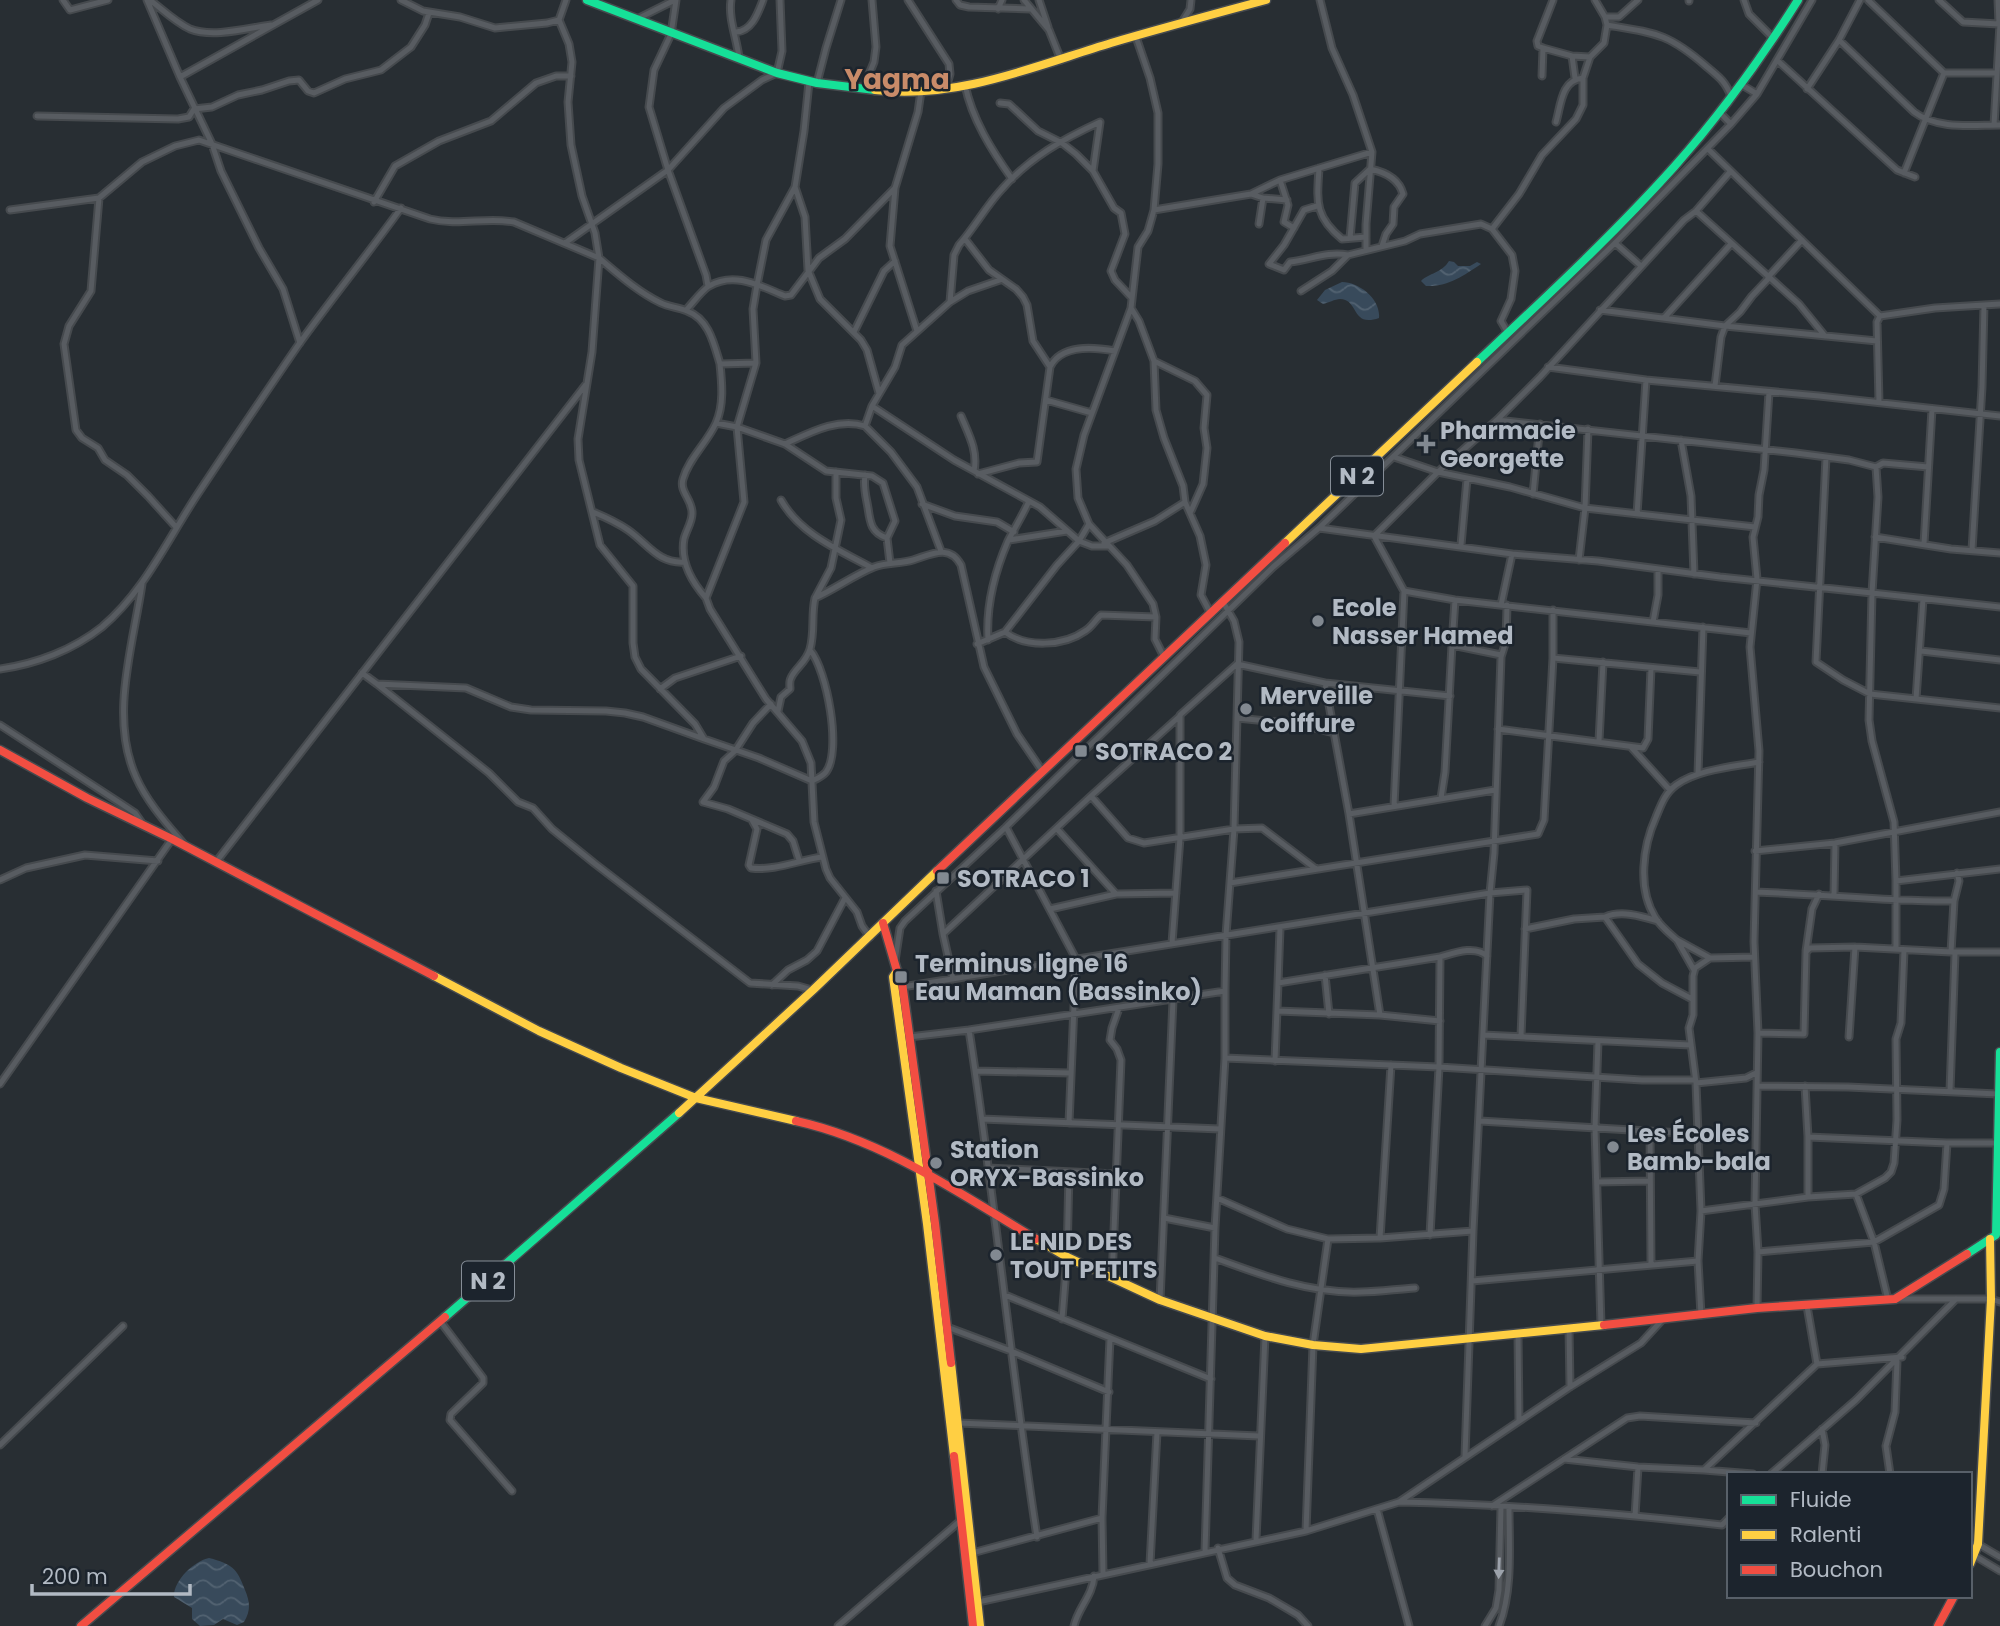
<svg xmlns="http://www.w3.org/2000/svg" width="2000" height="1626" viewBox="0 0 2000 1626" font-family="Poppins,sans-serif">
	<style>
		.water { fill: url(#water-waves) }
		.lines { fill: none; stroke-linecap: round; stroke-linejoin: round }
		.street-casing { stroke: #464a4e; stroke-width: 9 }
		.fast-casing { stroke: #464a4e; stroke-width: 11 }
		.slow-casing { stroke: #464a4e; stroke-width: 11 }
		.jam-casing { stroke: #464a4e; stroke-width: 11 }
		.street { stroke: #585c61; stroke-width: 5 }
		.fast { stroke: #16e098; stroke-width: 8 }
		.slow { stroke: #ffcf43; stroke-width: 8 }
		.jam { stroke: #f24e42; stroke-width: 8 }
		.oneway { fill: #9ca2ab }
		.poi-dot { fill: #828991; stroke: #1c242d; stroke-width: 2.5 }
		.labels { text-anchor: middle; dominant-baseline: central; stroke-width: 5; stroke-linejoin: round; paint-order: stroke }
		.shield { fill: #1c242d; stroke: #858d97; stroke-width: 2 }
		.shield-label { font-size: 23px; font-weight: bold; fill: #b2bac4 }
		.poi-label { font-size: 24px; font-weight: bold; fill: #b2bac4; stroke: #1c242d; text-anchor: start }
		.quarter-label { font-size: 28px; font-weight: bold; fill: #c98b69; stroke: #1c242d }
	</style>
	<defs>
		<pattern id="water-waves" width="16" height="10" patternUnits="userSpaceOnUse" patternTransform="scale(1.75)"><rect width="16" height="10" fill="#384a5b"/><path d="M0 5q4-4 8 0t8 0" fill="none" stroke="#526271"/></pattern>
	</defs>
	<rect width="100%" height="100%" fill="#282e33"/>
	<path class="water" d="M1449,261L1454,262L1458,266H1470L1477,262L1481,264C1463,276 1448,287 1426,286L1421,281C1429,273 1442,273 1449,261Z
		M1342,282C1359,282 1381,299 1379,318C1351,328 1359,299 1340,299C1335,299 1328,303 1323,304L1317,300L1325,290Z
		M209,1558C232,1564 237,1568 245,1590C250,1602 251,1610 244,1622L237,1625L223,1619L214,1625L200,1626L192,1619V1608L174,1597C173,1581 194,1561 209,1558Z"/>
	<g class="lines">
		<g class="street-casing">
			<path id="street" d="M63,0L70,10L108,0
				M147,0L180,77L212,144L221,171L259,248L283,289L300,343
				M150,0C163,10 175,22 190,29C213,38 248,28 271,25
				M401,0L423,11L460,17L495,28L547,23L559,20
				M566,0L559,20L569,44L572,62L568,102L571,145L582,196L595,233L599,258C618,274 638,292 661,303C669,307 678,307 687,311C709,319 714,344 720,364L756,363
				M676,0L671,34L654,70L649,107L668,170L706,275L708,286
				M731,0C728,18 737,39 739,58
				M908,0L949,64L950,74L946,88
				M956,0L960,5L969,7L1030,9
				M1024,0L1049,30L1061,60
				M1039,0L1048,27
				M1320,0L1332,48L1353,95L1372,152L1366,224V250
				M1595,0L1605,17L1607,25C1655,33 1668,33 1707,67C1719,77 1725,81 1731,96
				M1689,0V1
				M1744,0L1749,14L1773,38
				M1868,0L1944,73L1904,173
				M1939,0L1963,22L1999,24L1998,0
				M998,9L1002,0
				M1605,17H1619L1638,0
				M637,19L675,0
				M1182,22L1190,9L1191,0
				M736,32C752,31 758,13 763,0
				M1136,37L1150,78L1158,113V164L1154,210L1148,231L1138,247L1131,308L1084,435L1076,469L1078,498L1089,524L1127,565L1153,604L1156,617L1155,639L1164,657
				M1839,40L1914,112C1938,130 1972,125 2000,125
				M1543,48L1572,56L1590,57L1583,78C1561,80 1561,105 1556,122
				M1572,56L1575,78
				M1590,57L1604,43L1607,25
				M1778,61L1897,170L1915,177
				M1944,73H1996
				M1542,76L1543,48L1538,46L1537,41L1553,0
				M180,77L318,0
				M809,82L804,131L795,187L766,240L757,285L753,309L756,363L737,427L744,502L706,598L710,609L766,699L802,741L811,763L814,822L826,869L830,878L857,912L862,926L870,937
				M817,83L826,48L841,0
				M965,85C972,119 992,151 1012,179
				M1742,85L1757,94L1812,0
				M863,89L874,62L876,47L872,0
				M1807,89L1839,40L1860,0
				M1000,103L1009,104L1038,131L1062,143L1076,154L1093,171L1114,208L1121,213L1125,234L1111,271L1115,280L1132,298
				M1721,114L1731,124L1757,94
				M37,116L178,119L189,117L194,109L212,107L238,95L262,90L289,81L299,80L308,91L314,93L345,79L381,70L411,47L425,25L429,13
				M1994,125L2000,24
				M1708,149L1880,316
				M1319,168C1317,201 1314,216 1342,239L1366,237
				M1280,180L1288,205L1284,222L1294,228
				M795,187L805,217L808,270L820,299L861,340L867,350L879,393
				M1251,194L1263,198L1287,200
				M99,198L91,291L69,326L64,344L76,430L82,438L98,448L105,460L127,475L148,496L176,527
				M374,202L395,166L439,141L491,121L536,83L556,76H571
				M1317,206L1304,210L1284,245L1269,264L1284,270L1290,262C1310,260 1327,251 1348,255
				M10,210L99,198L142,162L175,146L199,140L430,219C458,226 486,217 514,222L599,258L592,352L578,439L579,460L600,545L633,586V643L635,657L641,669L695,724L704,739L759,758L812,781C816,779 822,777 826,772C842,751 827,670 810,650
				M1154,210L1251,194L1280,180L1372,152
				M1696,211L1799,304L1825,336
				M1259,224L1263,198
				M1492,229L1519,194L1542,155L1576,119L1583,105V78
				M1350,238L1355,183L1370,169C1385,172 1399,179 1403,194L1394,207L1393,224L1386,234L1382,246
				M965,239L989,270L1016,289L1023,297L1027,305L1033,341L1050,367
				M565,243L668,170L724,108L762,80L777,73L782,51L780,0
				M1615,243L1641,266
				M1768,277L1802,240
				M1301,291L1332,271L1348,255L1405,241L1420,234L1481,224L1492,229L1512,255L1515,271L1511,299L1501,321L1508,333
				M950,302L954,255L959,245C975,227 986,206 1002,189C1029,158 1063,139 1100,122L1093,171
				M1131,308L1139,321L1154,361L1195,381L1207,395L1204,428L1207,448L1203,484L1191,511
				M686,310C693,303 701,291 709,286C735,271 760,286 785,296L791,295L819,258L845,239L895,188
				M1600,310L1725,326L1877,341
				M1664,318L1731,244
				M917,331L890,246L895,188L918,112L921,91
				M854,332L884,271L895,261
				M1154,361L1156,410L1164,438L1183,486L1185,502L1200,536L1206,565L1201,595L1211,614
				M1548,367L1646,380
				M1715,386L1721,337L1725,326L1740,312L1752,296L1769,278
				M1046,400L1092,413
				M1879,402L1877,322L1880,316L1935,308L2000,304
				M872,406L954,460L1040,507L1079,541L1092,546H1107
				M961,416C969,435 978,451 974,471
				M1497,420L1796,453L1849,460L1876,467L1883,463L1928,467
				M716,423L737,427L785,444L826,471L872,476L883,483L895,521L887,538L890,563
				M1681,440L1691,496L1694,574
				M785,444C809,433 838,417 865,426
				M1394,457L1438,472L1510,487L1585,508L1755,527
				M1826,457L1816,662L1843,680L1870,694L2000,708
				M978,474L1019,463L1037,462L1050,367C1061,344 1093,347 1115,351
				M865,475C863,487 866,496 868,508C870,522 871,533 887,538
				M1533,494L1540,424
				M781,500C800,534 839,550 872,568
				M922,504L955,516L997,522L1014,532
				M593,512C605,517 618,523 628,530C648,544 658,564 685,562
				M1637,514L1646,380L1819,396L2000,416
				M1319,528L1512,554L1598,561L1720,577L1872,593L1878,497L1876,467
				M1374,536L1438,472L1497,420L1540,377L1684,220L1696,211L1730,172
				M1374,536L1404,591L1455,600L1751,633
				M1875,537L1951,549L2000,553
				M1009,540L1067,531
				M1104,543L1155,521L1185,502
				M1924,544L1932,409
				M1461,545L1467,479
				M1972,550L1982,387L1984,305
				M941,551L917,487L891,452L865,426L872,406L895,367L902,345L950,302L968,291L1000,280
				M1579,560L1585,508L1588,429
				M142,584C133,646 109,717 136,777C147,802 166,823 183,843
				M706,598C692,582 680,561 684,539C686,531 692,522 692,514C693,500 679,492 683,479C689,458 707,443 716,423C724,405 722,384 720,364
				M815,598L831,568L841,520L836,498V472
				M1223,602L1234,621L1239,642L1234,829L1226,935L1225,991
				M1501,605L1512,554
				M1653,622L1658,595V569
				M1005,632C1026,648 1064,646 1085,631C1092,627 1095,620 1101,615L1156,617
				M988,640C986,607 995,571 1008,541C1015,527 1023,515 1029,501
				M977,644L1005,632L1057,565L1079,541L1089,524
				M1452,645L1455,600
				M1921,651L2000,660
				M1553,658V610
				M0,669C36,664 73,650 102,627C146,590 169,536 201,489C233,441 266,392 299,344C332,298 368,254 401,208
				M362,673L377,684L466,688L511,707L531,710L606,711L625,713L643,717L704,739
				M377,684L489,773L518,802L533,808L552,829L594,863L750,983L798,986L812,990
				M660,689L675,678L741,656
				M1916,699L1923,599
				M771,704L753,723L735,751L724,761L714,787L703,802L728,809L787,834L793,841L799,860
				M778,711L781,697L790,689C790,686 789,681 791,678C795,668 806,663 810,649C815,631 811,616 815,598C835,589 854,575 874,567C887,562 900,564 913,560C930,555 949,543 961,565L984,667L1017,734L1043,772
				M1237,718L1297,724L1334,733
				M0,725L117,801L135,813L142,823
				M1498,729L1643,748L1648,739L1651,668
				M1599,741L1603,662
				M1631,747L1670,790
				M1698,774L1703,627
				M1091,796L1180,716
				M1441,798L1445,772L1452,645L1501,655
				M1394,806L1404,591
				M1349,814L1325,683L1450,696
				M752,820L757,829L749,865L751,868C775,871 799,860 822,857
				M1006,827L1076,959L1069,1123
				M1058,830L1116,894
				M1755,851L1835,843L2000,812
				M216,862L587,383
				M0,880L26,868L85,855L158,861
				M1896,881L1894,822L1872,741L1869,720L1872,593L2000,607
				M1230,883L1538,834L1544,820L1553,658L1700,672
				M936,891L943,934
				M1756,892C1822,894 1888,902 1954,901
				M1834,895L1835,843
				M1050,909L1116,894L1176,893
				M1605,917C1621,910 1641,916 1658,921
				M1525,929L1574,919L1605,917L1638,964L1662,983L1692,999
				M1677,940C1669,933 1660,926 1655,917C1637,888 1643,846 1656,817C1661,805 1665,793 1676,785C1699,769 1732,767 1759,762
				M1172,943L1180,838V715L1237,664L1325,683
				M1896,949V881L2000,869
				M1806,951L1812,909L1819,894
				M1951,952L1954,901L1959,881L1957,873
				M895,961L900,928L905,921L1006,827L1273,567L1319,528L1615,243L1731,124
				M1694,970L1677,940L1710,958
				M1325,975L1329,1014
				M953,979L943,934L1091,796L1128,838L1144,843L1234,829L1262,828L1316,869
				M1278,983L1280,928
				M772,985L788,970L807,960L817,951L845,898
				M902,987L1490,893L1527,890L1521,1036
				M1277,1011L1380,1015
				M1440,1021L1380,1015L1349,814L1495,790
				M1758,1033L1804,1034L1806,952L1810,948L1855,947L1951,952H2000
				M1483,1035L1690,1045
				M909,1037L969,1030
				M1849,1037L1855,947
				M1598,1041L1595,1128L1601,1325
				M1225,1058L1439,1067L1642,1080H1695
				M1275,1061L1278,983L1440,957
				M975,1071L1070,1073
				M1696,1083L1746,1078L1756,1073
				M0,1084L172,839
				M1757,1086L1848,1087L1998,1094
				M1805,1086L1808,1137L1947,1143H1997
				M1950,1091L1955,953
				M982,1119L1220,1129
				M1480,1121L1698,1134
				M1650,1132L1651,1264
				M988,1168L1116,1174
				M1597,1182L1649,1181
				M1808,1197V1137
				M1217,1198L1287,1229L1328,1239L1313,1345L1306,1531
				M1701,1211L1808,1197L1856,1194
				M1164,1218L1215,1228
				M1430,1235L1439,1067L1440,957C1454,953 1475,945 1487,956
				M1380,1238L1391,1065
				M1328,1239L1380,1238L1473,1231
				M1758,1252L1874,1242L1856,1194L1885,1178L1891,1172L1894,1163L1897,1120L1896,1039L1901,1023L1904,950
				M1215,1258C1261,1275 1311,1294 1361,1292C1379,1292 1397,1289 1415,1288
				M1112,1279L1121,1060L1117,1049L1110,1040L1112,1028L1119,1008
				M1472,1281L1698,1261
				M1005,1295L1211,1379
				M1895,1299H1991L2000,1302
				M1160,1300L1173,1000
				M1888,1300L1874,1242L1939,1205L1944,1189L1947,1143
				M1807,1306L1817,1364L1902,1357
				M1757,1308L1758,1252L1755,1204L1758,1033L1754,942L1759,751L1750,647L1757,579L1753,537L1758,517L1759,495L1764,470L1769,392
				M1701,1315L1698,1261L1701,1211L1696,1083L1689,1028L1693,1015V976L1695,968L1710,958L1754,957
				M1062,1319L1067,1257L1069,1172
				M440,1321L483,1378V1383L451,1414L450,1420L512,1491
				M947,1327L1011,1351L1109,1392
				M1569,1328L1570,1387
				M1518,1334L1519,1421
				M958,1423L1259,1436
				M0,1445L123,1326
				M1465,1456L1473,1231L1490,893L1494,853L1501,657L1506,641L1507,605
				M1564,1459L1638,1467L1704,1470
				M1753,1474L1704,1470L1817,1364
				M1771,1474L1856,1400L1956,1299
				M1822,1474L1825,1445L1822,1429
				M1890,1474L1886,1446L1895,1412L1897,1361
				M1399,1502C1507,1504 1615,1513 1722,1525L1729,1518
				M1492,1506L1627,1418L1640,1416L1756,1423
				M1377,1509L1409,1626
				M1635,1516L1638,1467
				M1037,1537C1011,1369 995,1199 969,1030L1225,991V1058L1215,1228L1205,1551
				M1256,1540L1265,1336
				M1970,1544H1978L2000,1557
				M1218,1548L1227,1578L1235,1585L1269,1598L1298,1615L1308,1626
				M972,1553L1102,1518
				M1975,1556L2000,1571
				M1150,1564L1157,1432
				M1103,1574L1102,1518L1110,1338
				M978,1602L1306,1531L1399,1502L1570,1387L1641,1343L1663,1319
				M838,1626L960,1521
				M1074,1626C1078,1608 1093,1595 1094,1576
				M1485,1626L1496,1608L1499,1590L1501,1507
				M1499,1626C1513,1590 1509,1545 1509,1507"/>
		</g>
		<g class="fast-casing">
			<path id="fast" d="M587,0L777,73L817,83L875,90
				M1477,362C1544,299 1612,236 1674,167C1720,115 1761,59 1798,0
				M1967,1254L1996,1235L2000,1052
				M445,1317L679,1113"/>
		</g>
		<g class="slow-casing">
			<path id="slow" d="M875,90C956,100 1035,66 1111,43C1162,28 1214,14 1266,0
				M1285,543L1477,362
				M897,971L893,977L927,1224L954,1456
				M434,976L539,1031L621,1068L696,1098L796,1121
				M679,1113L813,990L937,871
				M1036,1239L1067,1257L1160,1300L1265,1336L1313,1345L1361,1349L1604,1325
				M951,1363L980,1626
				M1970,1564L1978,1544L1991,1299L1990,1239"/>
		</g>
		<g class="jam-casing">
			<path id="jam" d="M0,750L87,798L172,839L434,976
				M937,871L1285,543
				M883,923L897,971L901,975L935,1223L951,1363
				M796,1121C885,1141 959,1193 1036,1239
				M1604,1325L1757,1308L1895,1299L1967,1254
				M954,1456L973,1626
				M81,1626L445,1317
				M1938,1626L1954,1596"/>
		</g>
		<use href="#street" class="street"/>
		<use href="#fast" class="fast"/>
		<use href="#slow" class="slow"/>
		<use href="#jam" class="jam"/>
	</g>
	<defs><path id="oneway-solid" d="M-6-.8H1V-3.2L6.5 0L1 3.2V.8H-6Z" transform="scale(1.75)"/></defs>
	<use class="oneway" href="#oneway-solid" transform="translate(1499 1568) rotate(92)"/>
	<g class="poi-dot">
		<path d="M1422.5 433.5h7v7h7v7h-7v7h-7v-7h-7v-7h7z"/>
		<circle cx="1318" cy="621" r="7"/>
		<circle cx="1246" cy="709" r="7"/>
		<rect x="1074" y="744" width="14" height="14" rx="3.5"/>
		<rect x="936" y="871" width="14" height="14" rx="3.5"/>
		<rect x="894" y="970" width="14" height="14" rx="3.5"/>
		<circle cx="1613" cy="1147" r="7"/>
		<circle cx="936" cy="1163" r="7"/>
		<circle cx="996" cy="1255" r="7"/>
	</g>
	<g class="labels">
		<g class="shield">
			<rect x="1331" y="456.5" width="52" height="39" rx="5"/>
			<rect x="462" y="1261.5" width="52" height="39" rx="5"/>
		</g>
		<g class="shield-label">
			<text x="1357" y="476">N 2</text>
			<text x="488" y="1281">N 2</text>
		</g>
		<g class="poi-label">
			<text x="1440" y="430">Pharmacie<tspan x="1440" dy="28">Georgette</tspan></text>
			<text x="1332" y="607">Ecole<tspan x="1332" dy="28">Nasser Hamed</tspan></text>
			<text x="1260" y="695">Merveille<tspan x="1260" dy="28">coiffure</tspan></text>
			<text x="1095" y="751">SOTRACO 2</text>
			<text x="957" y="878">SOTRACO 1</text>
			<text x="915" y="963">Terminus ligne 16<tspan x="915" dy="28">Eau Maman (Bassinko)</tspan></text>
			<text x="1627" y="1133">Les Écoles<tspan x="1627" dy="28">Bamb-bala</tspan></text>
			<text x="950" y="1149">Station<tspan x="950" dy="28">ORYX-Bassinko</tspan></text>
			<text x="1010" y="1241">LE NID DES<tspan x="1010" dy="28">TOUT PETITS</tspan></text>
		</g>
		<g class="quarter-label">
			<text x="897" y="79">Yagma</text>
		</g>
	</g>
	<rect x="1727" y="1472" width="245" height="126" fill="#1c242d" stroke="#586069" stroke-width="2"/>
	<rect x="1741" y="1495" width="35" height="10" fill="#16e098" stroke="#586069" stroke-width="2"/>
	<text x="1790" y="1507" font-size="21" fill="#b2bac4">Fluide</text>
	<rect x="1741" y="1530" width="35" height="10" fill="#ffcf43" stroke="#586069" stroke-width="2"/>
	<text x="1790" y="1542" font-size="21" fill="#b2bac4">Ralenti</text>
	<rect x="1741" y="1565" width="35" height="10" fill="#f24e42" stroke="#586069" stroke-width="2"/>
	<text x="1790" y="1577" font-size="21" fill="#b2bac4">Bouchon</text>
	<path d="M32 1584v10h158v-10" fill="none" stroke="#b2bac4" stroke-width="3.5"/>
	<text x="42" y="1584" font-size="21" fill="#b2bac4" stroke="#1c242d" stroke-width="5" paint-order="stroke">200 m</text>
</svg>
